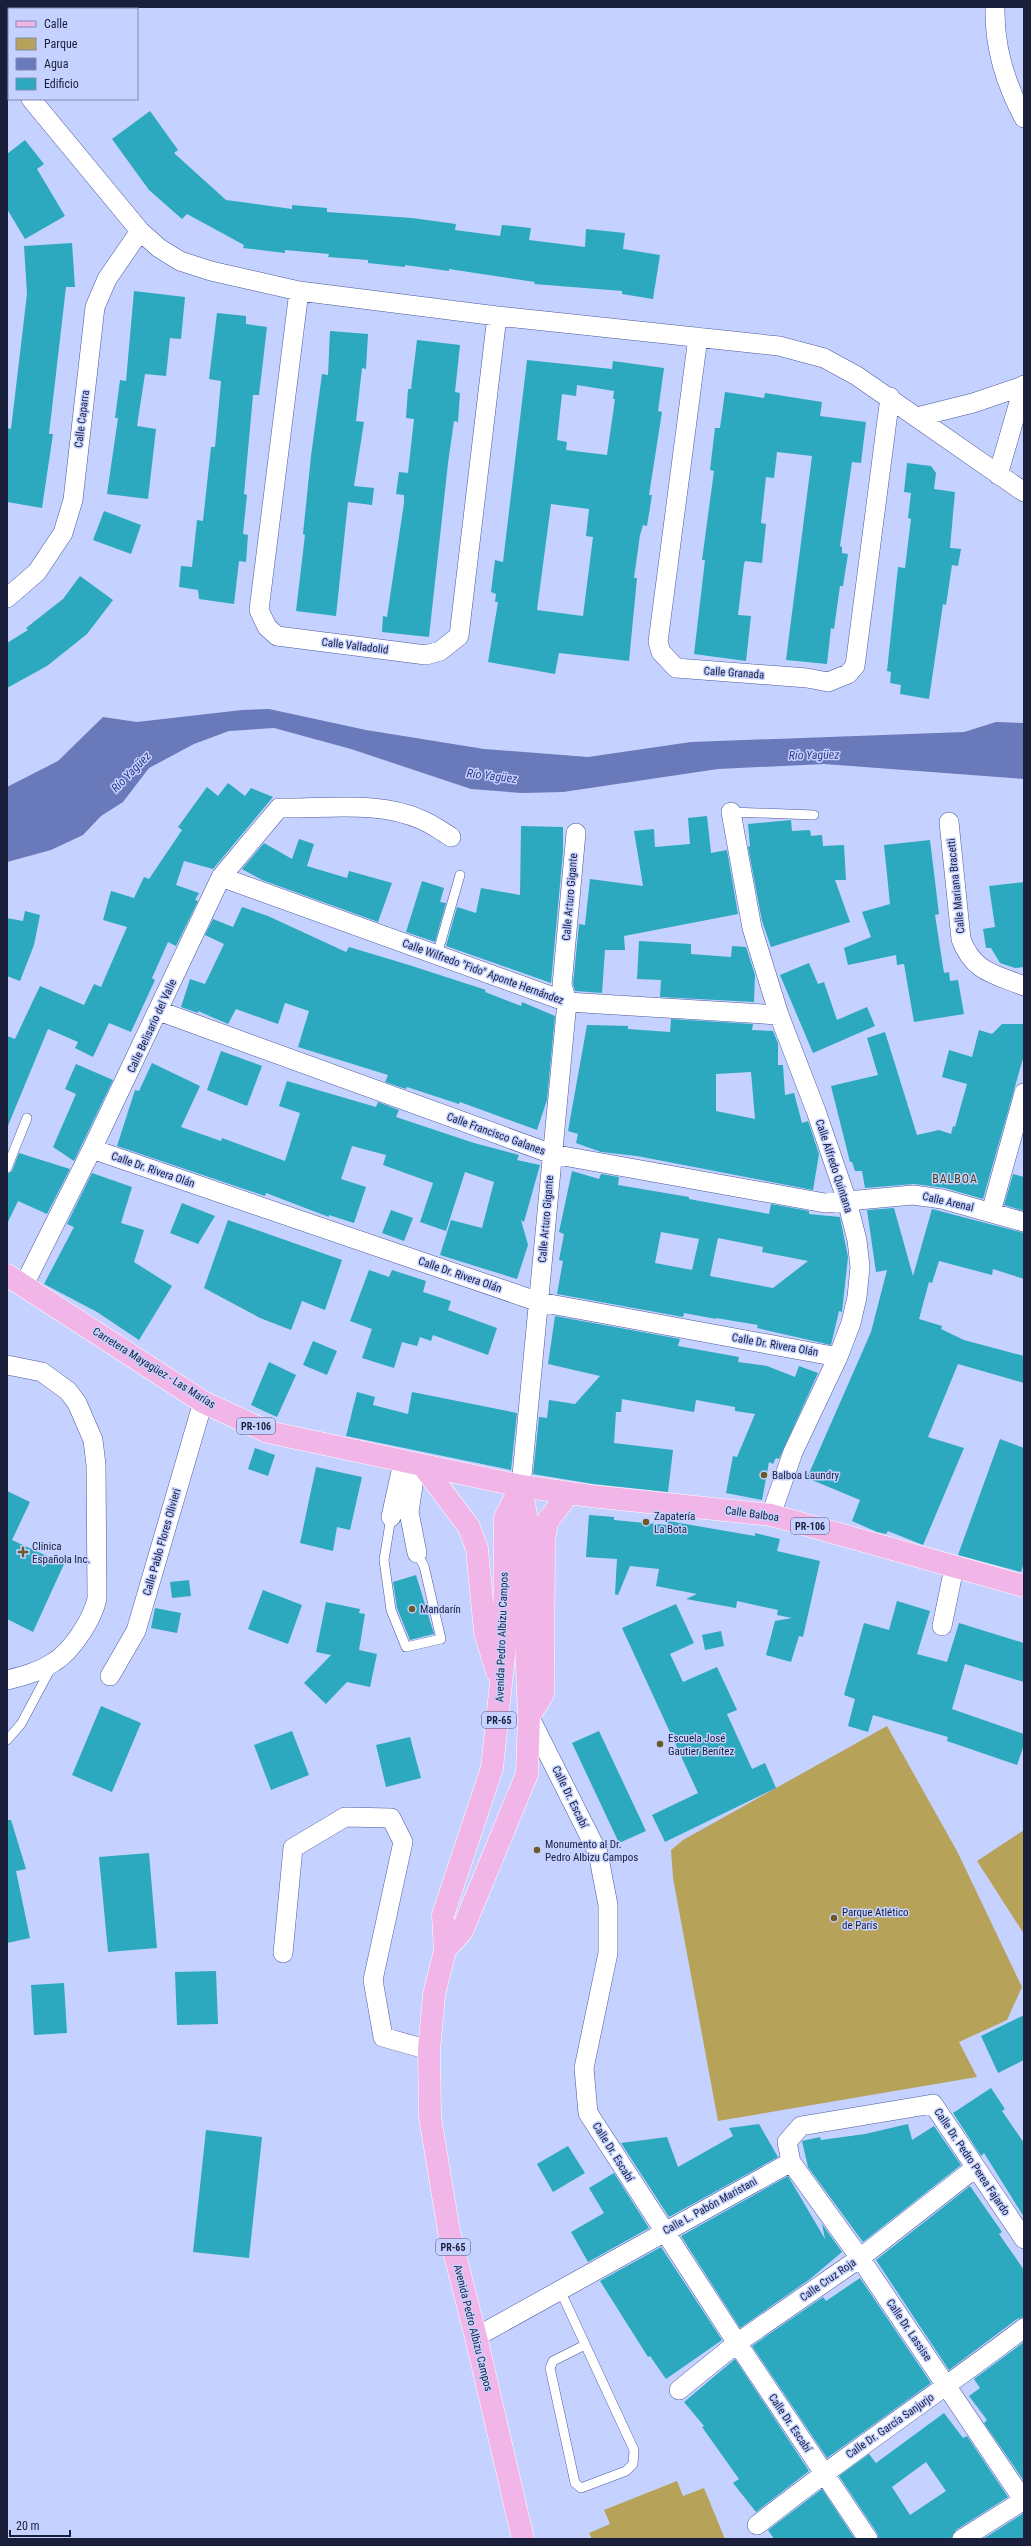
<svg xmlns="http://www.w3.org/2000/svg" width="1031" height="2546" viewBox="0 0 1031 2546" font-family="'Roboto Condensed',sans-serif">
	<style>
		.green { fill: #b7a25a }
		.water { fill: #6a79b9 }
		.building { fill: #2ca8bf; fill-rule: evenodd }
		.lines { fill: none; stroke-linecap: round; stroke-linejoin: round }
		.lane-casing { stroke: #4c599c; stroke-width: 10 }
		.street-casing { stroke: #4c599c; stroke-width: 20 }
		.primary-casing { stroke: #fff; stroke-width: 23 }
		.lane { stroke: #fff; stroke-width: 9 }
		.street { stroke: #fff; stroke-width: 19 }
		.primary { stroke: #f2b5e8; stroke-width: 22 }
		.poi-dot { fill: #695a28; stroke: #c5d1ff; stroke-width: 1.5 }
		.labels { text-anchor: middle; dominant-baseline: central; stroke-width: 3; stroke-linejoin: round; paint-order: stroke }
		.shield { fill: #c5d1ff; stroke: #4d5476; stroke-width: 1 }
		.shield-label { font-size: 10px; font-weight: bold; fill: #191e3b }
		.street-label { font-size: 11px; fill: #191e3b; stroke: #c5d1ff }
		.poi-label { font-size: 11px; fill: #191e3b; stroke: #c5d1ff; text-anchor: start }
		.water-label { font-size: 12px; font-style: italic; fill: #2f3886; stroke: #c5d1ff }
		.neighbourhood-label { font-size: 12px; letter-spacing: 1px; fill: #493d15; stroke: #c5d1ff }
	</style>
	<rect width="100%" height="100%" fill="#c5d1ff"/>
	<path class="green" d="M887,1726L958,1853L1022,1987L1007,2020L959,2042L977,2077L718,2121L673,1878L671,1850L683,1840Z
		M1024,1830V1934L977,1861Z
		M677,2481L683,2496L704,2488L725,2539H592L589,2533L610,2524L604,2510Z"/>
	<path class="water" d="M269,709L366,730L484,749L588,757L691,742L964,732L996,722L1024,723V779L824,764L718,769L563,792L522,793L471,789L351,749L274,728L229,731L194,744L149,768L123,802L101,816L83,835L51,850L7,862V787L58,761L103,717L137,722L242,710Z"/>
	<path class="building" d="M150,111L178,150L174,153L226,200L292,209V205L327,208V212L412,218L456,224L455,230L500,236L502,225L531,228L529,240L585,247L586,229L625,233L623,249L660,255L653,299L622,294V291L534,284L535,282L449,269V271L405,265V267L368,263V260L328,257L329,254L285,250V253L243,248L244,245L187,214L182,219L149,190L112,139Z
		M25,140L44,164L37,169L65,216L25,239L7,209V154Z
		M72,243L75,287H66L49,434H53L42,508L7,502V428L11,429L27,294L24,246Z
		M134,291L185,297L181,339L170,338L166,376L145,374L137,426L156,429L148,499L107,494L118,418H115L120,380L126,381Z
		M217,313L246,316V324L267,327L259,395H253L244,494L247,495L243,534L248,535L246,562L239,561L234,604L199,599L198,590L179,587L181,566L192,567L197,520L203,521L211,447H215L221,381L209,379Z
		M330,331L368,334L366,369L362,368L356,421L364,422L354,486L374,488L372,505L348,502L336,616L296,611L305,535L303,534L311,456L322,374L328,375Z
		M417,340L460,345L455,392L460,393L458,422L454,421L448,463L429,637L382,632L383,616L387,617L404,503V495L396,494L399,472L408,473L414,419L406,418L408,389H411Z
		M527,360L612,369L613,361L664,368L658,411L662,412L649,495H652L647,526L643,525L640,535L634,578H637L629,661L559,653L555,674L488,662L498,602H495L496,594L491,592L495,560L503,562ZM577,385L614,391L613,399H615L607,455L566,450L567,442L557,440L562,394L576,396ZM551,504L589,509L586,536L593,537L583,616L537,610Z
		M725,392L764,398L765,393L822,402L820,416L866,422L861,463L852,462L840,546L842,547V553L848,554L843,586H840L834,629L831,628L827,664L786,660L812,456L777,452L774,478L766,477L761,523L766,524L762,563L745,561L744,564L738,615L751,616L746,661L694,654L705,560H702L714,471L710,470L715,428H720Z
		M907,463L931,466L936,473L934,489L955,492L950,548L961,549L958,566L952,565L946,605L943,604L929,699L900,694L901,685L890,683L891,672L887,671L898,567L905,568L911,519L908,518L911,493L904,492Z
		M104,511L141,525L131,554L93,540Z
		M80,576L113,600L87,634L47,666L7,688V643L28,630L26,628L63,599Z
		M228,783L245,796L251,788L273,797L213,869L184,861L176,885L199,893L195,900L198,901L176,946L168,942L152,978L155,980L131,1032L109,1023L93,1057L75,1048L78,1042L48,1029L7,1128V1036L15,1039L40,986L84,1005L94,984L101,987L127,927L103,920L111,891L134,898L144,877L149,879L182,830L178,827L207,787L218,796Z
		M707,816L711,853L727,850L738,914L624,936L625,950H605L602,993L575,991L573,984L579,924L585,925L590,879L643,886L634,831L654,829L655,847L690,844L688,818Z
		M791,820L792,831L810,830L811,836L822,835L823,846L844,845L846,880H835L850,922L771,947L762,921L748,847L750,846L748,824Z
		M521,826L563,827V852L551,983L446,946L457,907L476,913L481,888L520,895Z
		M299,839L314,844L307,866L347,878L349,871L392,883L378,922L262,880L242,869L264,843L292,859Z
		M930,840L939,914L935,915L944,973L949,972L950,981L958,980L964,1014L914,1022L904,964L897,965L896,955L848,965L844,948L871,937L862,912L890,904L884,845Z
		M422,881L444,888L440,902L446,903L435,942L406,932Z
		M1024,882V967L1015,968L1000,963L991,948H986L983,929L995,927L989,886Z
		M242,907L268,916L346,952L349,947L409,965L486,990L485,992L521,1006L522,1002L555,1016L547,1100L537,1130L460,1102L459,1104L407,1087L406,1089L385,1082L388,1075L298,1047L309,1011L285,1003L278,1024L236,1009L228,1024L198,1011V1013L181,1007L190,979L205,984L224,944L205,935L213,919L233,927Z
		M25,911L40,915L34,945L20,981L7,976V918L23,921Z
		M639,941L691,944V954L731,957L732,946L746,947L755,975L754,1002L660,997L661,980L637,979Z
		M809,963L818,984L824,982L837,1020L867,1007L875,1026L813,1053L780,975Z
		M671,1019L753,1024L752,1030L773,1031L778,1043V1065H783L785,1095L794,1093L802,1123L808,1121L819,1154L813,1190L637,1156L601,1152L576,1143L578,1134L568,1131L587,1025L628,1026V1029L670,1032ZM751,1072L755,1119L716,1111V1074Z
		M1002,1024H1024V1055L983,1199L945,1188L914,1184L865,1188L862,1171H855L852,1162H850L831,1086L878,1075L867,1038L885,1032L917,1135L939,1130L951,1134L953,1126L955,1127L967,1084L942,1077L949,1050L972,1057L979,1030L992,1034Z
		M221,1051L262,1066L247,1106L207,1090Z
		M152,1063L200,1086L181,1127L221,1141L222,1138L285,1161L300,1113L279,1106L287,1081L376,1107L378,1102L399,1110L396,1117L474,1143L519,1155L517,1160L540,1165L524,1222L521,1220L528,1245L517,1279L440,1255L451,1220L482,1228L494,1182L465,1172L446,1231L420,1222L433,1183L383,1165L386,1155L352,1146L341,1179L366,1187L354,1223L329,1215V1217L266,1193L265,1196L117,1146L135,1090L139,1091Z
		M76,1064L113,1080L74,1161L53,1147L76,1094L65,1089Z
		M19,1153L70,1169L47,1214L18,1201L7,1224V1174L12,1171Z
		M572,1171L599,1179L601,1174L619,1177L618,1185L689,1197V1199L769,1214L771,1204L809,1211V1214L840,1217L848,1257L842,1312L839,1311L831,1345L757,1328L758,1325L716,1318V1319L684,1313L683,1317L557,1294L563,1261L559,1260L564,1234L559,1232ZM661,1232L699,1239L692,1270L655,1263ZM718,1238L763,1247L762,1252L808,1261L773,1288L710,1276Z
		M92,1173L132,1187L121,1223L144,1230L134,1262L172,1286L139,1340L97,1312L44,1284L74,1227L67,1224Z
		M1013,1174L1024,1177V1211L1004,1205Z
		M182,1203L215,1216L198,1244L170,1233Z
		M894,1208L913,1276L932,1209L1024,1233V1279L993,1269L992,1275L939,1261L932,1283L929,1282L919,1319L942,1326L941,1329L964,1340L1024,1356V1383L958,1364L928,1437L964,1448L923,1545L888,1531L886,1534L877,1532L852,1521L860,1500L807,1478L871,1332L887,1270L876,1272L867,1210Z
		M391,1210L413,1218L404,1241L382,1233Z
		M228,1220L342,1260L325,1310L302,1301L291,1330L260,1318L204,1288Z
		M369,1270L389,1277L392,1270L426,1281L423,1292L451,1301L448,1310L497,1328L488,1355L433,1335L431,1341L420,1337L417,1346L402,1342L394,1368L362,1358L372,1329L350,1321Z
		M555,1316L680,1339L678,1346L739,1357L738,1362L767,1366L795,1377L799,1366L818,1373L779,1459L776,1458L773,1464L769,1462L762,1500L726,1493L733,1456L737,1457L755,1414L735,1411V1407L696,1400L694,1412L622,1399L621,1412H616L614,1443L673,1450L668,1492L593,1484L533,1474L539,1417L547,1418L549,1400L575,1404L600,1376L548,1364Z
		M313,1341L337,1351L327,1375L303,1365Z
		M269,1362L296,1375L277,1417L251,1405Z
		M357,1392L375,1397L373,1405L408,1414L412,1392L517,1413L511,1470L346,1436Z
		M1000,1439L1024,1448V1562L1021,1572L958,1555Z
		M255,1448L275,1455L268,1476L248,1469Z
		M316,1467L362,1477L350,1530L337,1527L333,1551L300,1543Z
		M7,1491L30,1502L12,1540L64,1564L33,1632L7,1619Z
		M589,1515L614,1517V1520L667,1525L668,1521L755,1536V1533L780,1539L777,1551L820,1561L803,1637L799,1636L791,1662L766,1655L775,1621L792,1618L777,1615L778,1610L737,1601L736,1608L686,1599L697,1594L656,1586L659,1569L630,1566L618,1595L615,1594L617,1559L586,1557Z
		M416,1575L434,1634L410,1640L397,1608L393,1582Z
		M189,1580L191,1596L172,1598L170,1582Z
		M263,1590L302,1605L288,1644L248,1629Z
		M897,1601L930,1611L917,1654L947,1662L959,1623L1024,1643V1682L965,1664L952,1709L1024,1734V1745L1017,1765L947,1741L948,1737L873,1715L868,1732L848,1726L855,1699L844,1695L864,1623L889,1630Z
		M326,1602L360,1609L359,1613L365,1614L359,1650L377,1654L370,1687L347,1682L326,1704L304,1683L331,1655L316,1652Z
		M676,1604L694,1643L670,1654L683,1682L717,1667L737,1710L727,1714L752,1769L765,1763L776,1788L665,1842L652,1815L698,1793L622,1628Z
		M155,1608L181,1613L177,1633L151,1628Z
		M721,1631L724,1646L705,1650L702,1635Z
		M101,1706L141,1723L112,1792L72,1775Z
		M292,1731L309,1775L271,1790L254,1745Z
		M599,1731L646,1831L619,1843L572,1743Z
		M410,1737L421,1778L386,1787L376,1745Z
		M7,1820H11L26,1869L16,1871L30,1938L7,1943Z
		M149,1853L157,1948L108,1952L99,1857Z
		M216,1971L218,2024L177,2025L175,1972Z
		M64,1983L67,2033L34,2035L31,1985Z
		M1024,2015V2060L998,2073L981,2036Z
		M991,2088L1005,2109L1002,2111L1024,2143V2217L984,2153L981,2156L953,2113Z
		M759,2124L778,2157L669,2217L621,2143L667,2137L678,2167L733,2136L729,2128Z
		M908,2124L912,2140L934,2126L961,2165L863,2242L808,2167L802,2141L820,2137L821,2140L865,2134Z
		M206,2130L262,2137L249,2258L193,2252Z
		M568,2146L585,2173L553,2192L537,2164Z
		M614,2173L649,2228L588,2262L571,2232L604,2213L589,2188Z
		M788,2176L825,2239L822,2224L842,2252L810,2279L740,2328L681,2236Z
		M970,2186L1002,2232L999,2234L1024,2270V2317L1017,2319L949,2370L876,2260Z
		M661,2247L722,2340L666,2379L650,2356L648,2357L600,2281Z
		M860,2278L931,2383L827,2458L752,2346L823,2297L826,2301Z
		M1024,2342V2481L984,2423L987,2420L969,2396L980,2388L974,2379Z
		M735,2359L809,2471L756,2512L733,2483L739,2479L702,2427L704,2426L684,2402Z
		M944,2413L963,2438L967,2436L1008,2497L956,2530L951,2539H879L877,2533L839,2476L869,2454L876,2463ZM926,2462L946,2491L910,2515L892,2487Z
		M822,2489L855,2539H774L768,2530Z
		M1024,2513V2539H983Z"/>
	<g class="lines">
		<g class="lane-casing">
			<path id="lane" d="M731,812L814,815
				M437,955L460,875
				M7,1168L27,1118
				M391,1517L384,1560L391,1610L406,1647L441,1639L424,1566L417,1553
				M7,1740L21,1724L52,1666
				M560,2291L565,2301L634,2450L633,2464L626,2471L581,2488L575,2483L550,2368L553,2361L585,2345"/>
		</g>
		<g class="street-casing">
			<path id="street" d="M995,7C994,47 1005,83 1024,118
				M7,82L9,83
				M31,99L140,231L159,248L180,261L211,271L299,291L497,316L779,346L824,358L857,376L1024,492
				M299,291L259,610L267,627L277,636L426,655L440,651L459,636L497,316
				M698,337L658,642L661,652L676,668L807,678L828,682L848,674L855,666L890,397
				M917,417L973,403L1023,386
				M998,475L1024,385
				M7,598L37,572L63,533L73,500L95,307L107,279L140,231
				M731,812L752,928L779,1015L816,1111L847,1201L857,1240L860,1267L857,1297L851,1323L838,1357L793,1452L771,1515
				M949,822L961,939C973,972 994,974 1024,986
				M221,877L567,1002L779,1015
				M159,1011L552,1154L825,1203L913,1195L942,1199L1024,1222
				M92,1149L539,1302L838,1357
				M991,1212L1024,1093
				M24,1285L92,1149L221,877L279,808C324,809 379,800 422,820C432,824 441,831 451,837
				M7,1365L42,1372L68,1391L77,1403L93,1440L96,1465L97,1599C92,1620 72,1651 54,1662C39,1672 23,1676 7,1680
				M416,1465L409,1512L417,1553
				M521,1486L567,1002L562,985L576,833
				M391,1517L403,1462
				M942,1626L954,1568
				M110,1676L136,1631L203,1402
				M529,1716L598,1853L608,1905V1953L584,2068L588,2113L737,2343L868,2539
				M283,1953L293,1848L345,1817L391,1818L403,1842L373,1980L383,2037L429,2050
				M1024,2239L933,2104L801,2126L787,2142L791,2162L860,2258L1024,2501
				M476,2337L791,2162
				M679,2390L737,2343L860,2258L975,2168
				M757,2525C844,2456 936,2395 1024,2328
				M962,2539L1024,2500"/>
		</g>
		<g class="primary-casing">
			<path id="primary" d="M7,1275L203,1402L268,1432L521,1486L591,1496L771,1515L1024,1586
				M423,1466L469,1527L477,1549L485,1632L497,1672
				M521,1486L505,1518L504,1655L492,1768L443,1915L445,1950L434,1995L429,2050L430,2117L449,2232L476,2337L523,2539
				M529,1716L543,1694L544,1541L547,1522L569,1493
				M445,1950L462,1931L527,1774L529,1716L526,1644L527,1521L521,1486"/>
		</g>
		<use href="#lane" class="lane"/>
		<use href="#street" class="street"/>
		<use href="#primary" class="primary"/>
	</g>
	<g class="poi-dot">
		<circle cx="764" cy="1475" r="4"/>
		<circle cx="646" cy="1522" r="4"/>
		<path d="M21 1546h4v4h4v4h-4v4h-4v-4h-4v-4h4z"/>
		<circle cx="412" cy="1609" r="4"/>
		<circle cx="660" cy="1744" r="4"/>
		<circle cx="537" cy="1850" r="4"/>
		<circle cx="834" cy="1918" r="4"/>
	</g>
	<g class="labels">
		<g class="shield">
			<rect x="237" y="1418" width="38" height="16" rx="3"/>
			<rect x="791" y="1518" width="38" height="16" rx="3"/>
			<rect x="482" y="1712" width="34" height="16" rx="3"/>
			<rect x="436" y="2239" width="34" height="16" rx="3"/>
		</g>
		<g class="shield-label">
			<text x="256" y="1426">PR-106</text>
			<text x="810" y="1526">PR-106</text>
			<text x="499" y="1720">PR-65</text>
			<text x="453" y="2247">PR-65</text>
		</g>
		<g class="street-label">
			<text transform="translate(82 419) rotate(-83)">Calle Caparra</text>
			<text transform="translate(355 646) rotate(7)">Calle Valladolid</text>
			<text transform="translate(734 673) rotate(4)">Calle Granada</text>
			<text transform="translate(956 886) rotate(-96)">Calle Mariana Bracetti</text>
			<text transform="translate(570 897) rotate(-85)">Calle Arturo Gigante</text>
			<text transform="translate(483 972) rotate(20)">Calle Wilfredo "Fido" Aponte Hernández</text>
			<text transform="translate(152 1026) rotate(-65)">Calle Belisario del Valle</text>
			<text transform="translate(496 1134) rotate(20)">Calle Francisco Galanes</text>
			<text transform="translate(834 1166) rotate(72)">Calle Alfredo Quintana</text>
			<text transform="translate(153 1170) rotate(19)">Calle Dr. Rivera Olán</text>
			<text transform="translate(948 1202) rotate(13)">Calle Arenal</text>
			<text transform="translate(546 1219) rotate(-85)">Calle Arturo Gigante</text>
			<text transform="translate(460 1275) rotate(19)">Calle Dr. Rivera Olán</text>
			<text transform="translate(775 1345) rotate(10)">Calle Dr. Rivera Olán</text>
			<text transform="translate(154 1368) rotate(32)">Carretera Mayagüez - Las Marías</text>
			<text transform="translate(752 1514) rotate(8)">Calle Balboa</text>
			<text transform="translate(162 1542) rotate(-74)">Calle Pablo Flores Olivieri</text>
			<text transform="translate(502 1637) rotate(-88)">Avenida Pedro Albizu Campos</text>
			<text transform="translate(570 1797) rotate(64)">Calle Dr. Escabí</text>
			<text transform="translate(613 2152) rotate(58)">Calle Dr. Escabí</text>
			<text transform="translate(972 2162) rotate(56)">Calle Dr. Pedro Perea Fajardo</text>
			<text transform="translate(710 2206) rotate(-29)">Calle L. Pabón Maristani</text>
			<text transform="translate(828 2280) rotate(-35)">Calle Cruz Roja</text>
			<text transform="translate(473 2328) rotate(76)">Avenida Pedro Albizu Campos</text>
			<text transform="translate(909 2330) rotate(56)">Calle Dr. Lassise</text>
			<text transform="translate(790 2423) rotate(56)">Calle Dr. Escabí</text>
			<text transform="translate(890 2426) rotate(-35)">Calle Dr. García Sanjurjo</text>
		</g>
		<g class="poi-label">
			<text x="772" y="1475">Balboa Laundry</text>
			<text x="654" y="1516">Zapatería<tspan x="654" dy="13">La Bota</tspan></text>
			<text x="32" y="1546">Clínica<tspan x="32" dy="13">Española Inc.</tspan></text>
			<text x="420" y="1609">Mandarín</text>
			<text x="668" y="1738">Escuela José<tspan x="668" dy="13">Gautier Benítez</tspan></text>
			<text x="545" y="1844">Monumento al Dr.<tspan x="545" dy="13">Pedro Albizu Campos</tspan></text>
			<text x="842" y="1912">Parque Atlético<tspan x="842" dy="13">de París</tspan></text>
		</g>
		<g class="water-label">
			<text transform="translate(814 755) rotate(-1)">Río Yagüez</text>
			<text transform="translate(131 772) rotate(-46)">Río Yagüez</text>
			<text transform="translate(492 776) rotate(7)">Río Yagüez</text>
		</g>
		<g class="neighbourhood-label">
			<text x="955" y="1179">BALBOA</text>
		</g>
	</g>
	<rect width="1031" height="2546" fill="none" stroke="#191e3b" stroke-width="16"/>
	<rect x="8" y="8" width="130" height="92" fill="#c5d1ff" stroke="#8089b1"/>
	<rect x="16" y="21" width="20" height="6" fill="#f2b5e8" stroke="#8089b1"/>
	<text x="44" y="28" font-size="12" fill="#191e3b">Calle</text>
	<rect x="16" y="38" width="20" height="12" fill="#b7a25a" stroke="#8089b1"/>
	<text x="44" y="48" font-size="12" fill="#191e3b">Parque</text>
	<rect x="16" y="58" width="20" height="12" fill="#6a79b9" stroke="#8089b1"/>
	<text x="44" y="68" font-size="12" fill="#191e3b">Agua</text>
	<rect x="16" y="78" width="20" height="12" fill="#2ca8bf" stroke="#8089b1"/>
	<text x="44" y="88" font-size="12" fill="#191e3b">Edificio</text>
	<path d="M10 2530v6h60v-6" fill="none" stroke="#191e3b" stroke-width="2"/>
	<text x="16" y="2530" font-size="12" fill="#191e3b" stroke="#c5d1ff" stroke-width="3" paint-order="stroke">20 m</text>
</svg>
